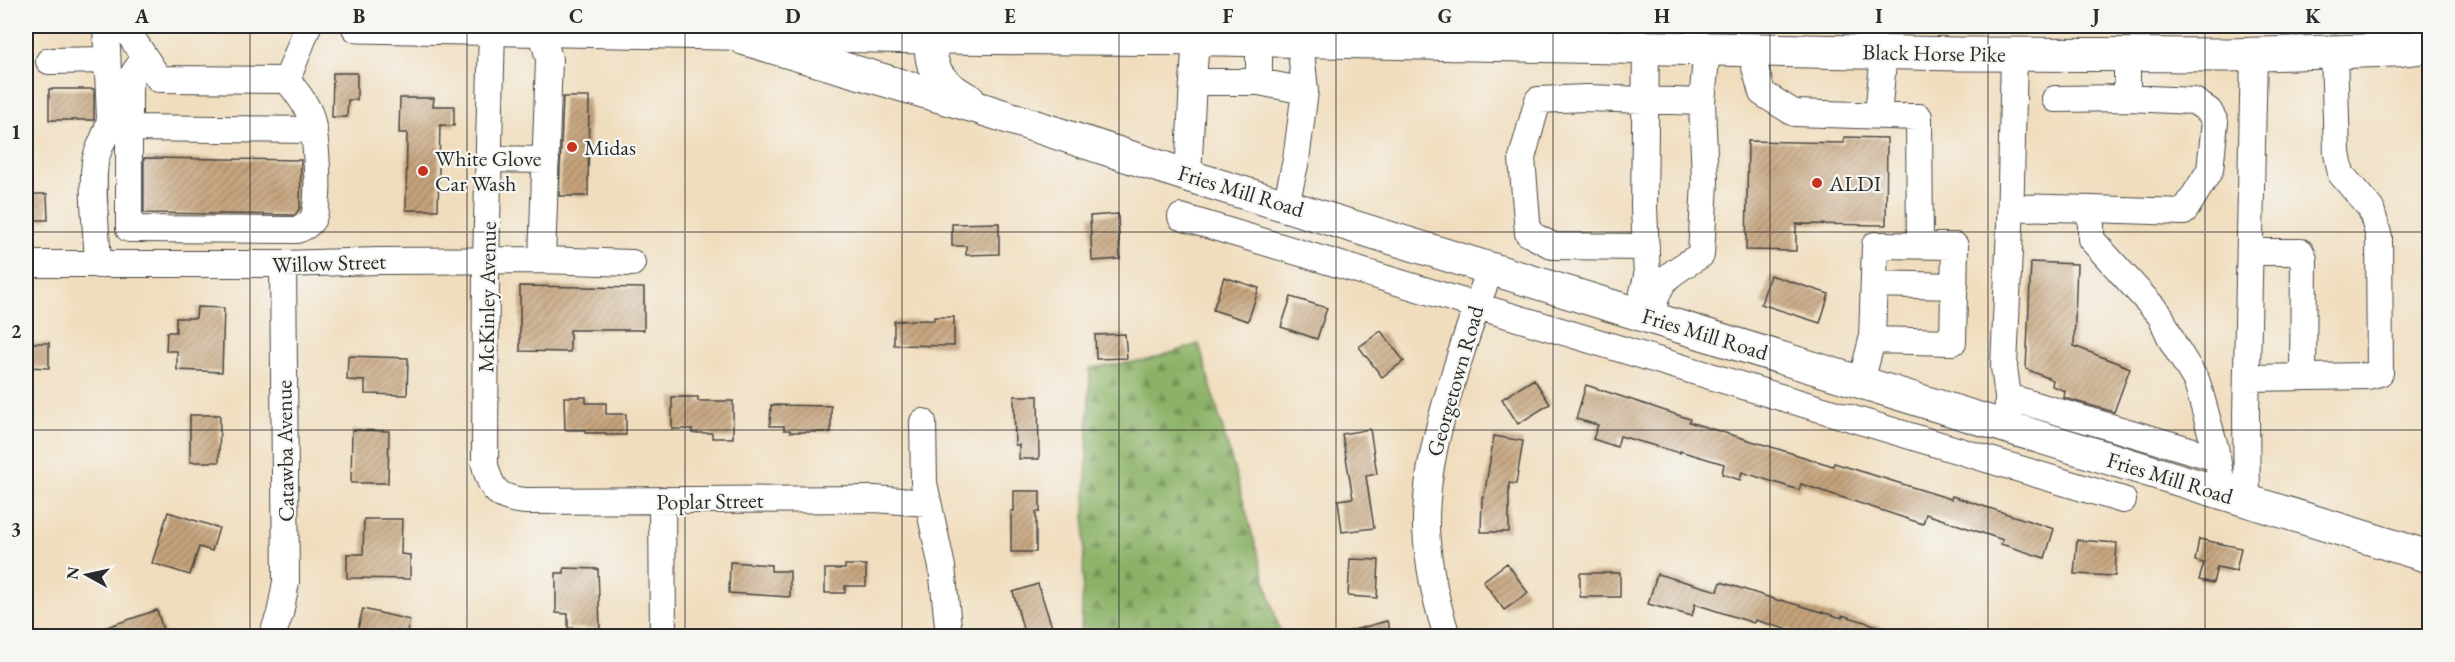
<svg xmlns="http://www.w3.org/2000/svg" width="2455" height="662" viewBox="0 0 2455 662" font-family="'EB Garamond',serif">
	<style>
		.forest { fill: url(#forest-firs); stroke: #5c6e4a; stroke-width: 1.5 }
		.building { fill: url(#building-hatch) }
		.lines { fill: none; stroke-linecap: round; stroke-linejoin: round }
		.minor-casing { stroke: #494641; stroke-width: 28 }
		.major-casing { stroke: #494641; stroke-width: 34 }
		.highway-casing { stroke: #494641; stroke-width: 35 }
		.minor { stroke: #fff; stroke-width: 26 }
		.major { stroke: #fff; stroke-width: 32 }
		.highway { stroke: #fff; stroke-width: 33 }
		.grid { fill: none; stroke: #2b2b2b; stroke-width: 1.5; stroke-opacity: 0.55 }
		.poi-dot { fill: #c8321e; stroke: #f6f6f2; stroke-width: 2 }
		.labels { text-anchor: middle; dominant-baseline: central; stroke-width: 4.5; stroke-linejoin: round; paint-order: stroke }
		.street-label { font-size: 22px; fill: #2b2b2b; stroke: #f6f6f2 }
		.poi-label { font-size: 22px; fill: #2b2b2b; stroke: #f6f6f2; text-anchor: start }
		.neatline { fill: none; stroke: #2b2b2b; stroke-width: 2 }
		.grid-label { font-size: 20px; text-anchor: middle; font-weight: bold; fill: #2b2b2b }
	</style>
	<defs>
		<pattern id="forest-firs" width="22" height="20" patternUnits="userSpaceOnUse" patternTransform="scale(1.5)"><rect width="22" height="20" fill="#8cb268"/><path d="M5 1l3.5 6h-7zM16 11l3.5 6h-7z" fill="#739156"/></pattern>
		<pattern id="building-hatch" width="6" height="6" patternUnits="userSpaceOnUse" patternTransform="scale(1.5)"><rect width="6" height="6" fill="#c5a37c"/><path d="M-1 1l2-2M0 6l6-6M5 7l2-2" fill="none" stroke="#a08566"/></pattern>
	</defs>
	<rect width="100%" height="100%" fill="#f6f6f2"/>
	<filter id="ink" filterUnits="userSpaceOnUse"><feTurbulence type="fractalNoise" baseFrequency=".0167" numOctaves="2"/><feDisplacementMap in="SourceGraphic" scale="12" xChannelSelector="R" yChannelSelector="G"/><feConvolveMatrix kernelMatrix="1 2 1 2 8 2 1 2 1" color-interpolation-filters="sRGB"/></filter>
	<filter id="wash" filterUnits="userSpaceOnUse"><feTurbulence type="fractalNoise" baseFrequency=".008" numOctaves="4" result="noise"/><feDisplacementMap in="SourceGraphic" scale="24" xChannelSelector="R" yChannelSelector="G"/><feGaussianBlur stdDeviation="1.35" result="paint"/><feColorMatrix in="noise" values="0 0 0 0 0 0 0 0 0 0 0 0 0 0 0 0 0 1.4 0 .05"/><feComposite in="paint" operator="in"/></filter>
	<g filter="url(#wash)">
		<rect width="100%" height="100%" fill="#f0ddbd"/>
		<path class="forest" d="M1199,344L1281,636H1081L1090,368L1148,360Z"/>
		<g id="blocks">
			<path class="building" d="M333,73H357V100H348L347,117H332Z
				M49,89H94V120H49Z
				M563,97H589L588,196H559Z
				M400,98H434L433,106H454V126L440,125L438,210H406L407,133H399Z
				M1844,137L1887,138L1886,225L1796,224V251L1746,250L1748,141L1844,143Z
				M144,158L301,160L300,208L295,215L144,213Z
				M26,194H47L48,220H26Z
				M1118,214L1120,259L1092,261L1090,216Z
				M999,223V254L966,255V246H952V224Z
				M2031,262L2077,264L2074,346L2130,368L2114,412L2064,398L2065,391L2052,386L2053,380L2026,369Z
				M1770,275L1829,294L1820,323L1761,304Z
				M1224,277L1259,288L1248,321L1213,310Z
				M520,286L644,288V330H570V352L520,351Z
				M1291,297L1327,308L1317,339L1281,327Z
				M197,307L224,308L222,372L177,370V351H166L167,332H176V318H196Z
				M934,317H954V346L894,345V321L934,320Z
				M1381,331L1404,361L1382,377L1359,347Z
				M1125,334L1127,358L1096,359L1095,335Z
				M26,343H49V368L26,367Z
				M348,356L408,358L407,395L365,394V381L347,380Z
				M1534,379L1550,404L1518,424L1502,399Z
				M1586,385L1690,419L1689,422L1765,445L1833,466L1834,463L1951,499L1952,496L2054,529L2045,558L2001,544L2003,540L1926,514L1923,524L1801,484L1799,490L1742,472L1740,480L1722,474L1724,464L1680,451V453L1620,436L1617,447L1593,439L1598,425L1576,419Z
				M1014,396H1038L1039,459H1019V445H1015Z
				M564,397H586V403H606V414H626V435H606V433H585V430H565Z
				M672,397H698V401H733V438H712V433H692V429H672Z
				M771,405L831,406V432H790V430H784V426H770Z
				M190,415H220L219,462H190Z
				M1370,429L1377,474L1366,476L1374,528L1342,532L1338,500L1353,498L1342,434Z
				M352,430L389,431L388,483H351Z
				M1494,436L1523,441L1516,484L1509,483V532H1481L1482,497H1484Z
				M1014,491H1040V512H1036V552H1011V511H1014Z
				M168,512L219,528L212,551L199,547L190,575L152,563Z
				M364,519H402L401,554L410,555V579L347,578V554H363Z
				M2199,539L2241,548L2236,571L2217,567L2213,583L2199,580L2204,563L2195,561Z
				M2077,540L2117,543L2115,576L2074,574Z
				M1350,559L1379,560L1377,598L1348,596Z
				M730,562L771,565V571H790V597L729,593Z
				M1507,563L1528,593L1504,610L1483,581Z
				M845,565H866V586H845V593H825V569H845Z
				M564,568L598,569L600,629L568,628V614L556,613V573H564Z
				M1580,573H1620V597H1580Z
				M1657,574L1718,591L1721,582L1780,601L1781,600L1842,618V615L1901,633L1900,636H1809L1755,620L1754,623L1695,604L1692,616L1648,604Z
				M1038,584L1052,627L1048,629L1050,636H1025L1013,592Z
				M363,609L410,620L406,636H356Z
				M157,610L165,636H86V634Z
				M1387,621L1392,636H1347L1346,632Z"/>
		</g>
	</g>
	<g filter="url(#ink)">
		<use href="#blocks" fill-opacity="0" stroke="#494641" stroke-width="1.5"/>
		<g class="lines">
			<g class="minor-casing">
				<path id="minor" d="M124,26L159,79L287,80
					M492,29L486,261L485,465C491,491 499,499 526,501L875,499L927,503
					M541,29L549,59L542,260
					M1196,38L1193,82H1259V40
					M1750,49L1762,93L1794,113L1919,117L1920,245
					M2127,55V98L2194,101L2209,111L2215,122L2210,170L2184,212L2091,209V239L2160,315L2173,343L2197,382L2215,447L2224,495
					M144,58L132,76L129,86V229L297,230C303,228 308,226 312,220C322,204 316,134 310,115C305,102 296,91 287,80
					M49,61L107,60
					M287,80L308,26
					M1259,82L1305,91
					M2055,99L2127,98
					M1878,115L1884,52
					M128,128L314,130
					M489,159L546,160
					M1188,175L1193,82
					M1286,205L1296,160L1305,91L1300,41
					M2011,207L2091,209
					M1181,217L2123,500
					M1646,247L1553,246L1528,233L1522,158L1538,100L1587,98L1702,102
					M2250,252H2301L2304,259L2303,377
					M26,264H283L378,261L542,260L632,263
					M98,265C97,232 91,195 95,162C98,146 108,134 110,118L106,26
					M1874,284L1955,286
					M1639,308L1647,277L1644,207L1646,48
					M1652,317C1657,278 1669,275 1701,255L1705,182L1702,102L1707,48
					M2247,378L2368,376L2380,373L2379,237L2371,209L2341,174L2337,153L2334,52
					M1861,382L1872,340L1875,245L1955,246L1953,342L1872,340
					M2008,397L2217,458
					M923,422L924,483L942,567L949,636
					M2007,427L2008,397L2004,367L2010,226L2014,54
					M662,501L663,636
					M2247,502L2246,415L2254,55
					M272,636L280,614L286,582L283,264
					M1447,636C1436,602 1428,565 1426,529C1425,474 1439,424 1455,372C1466,337 1477,303 1491,268"/>
			</g>
			<g class="major-casing">
				<path id="major" d="M921,26C934,44 928,49 934,67C940,83 955,92 969,100
					M744,39L982,109L1192,177L2430,557"/>
			</g>
			<g class="highway-casing">
				<path id="highway" d="M358,26L929,37L1221,39L1960,54L2227,55L2395,50L2430,46"/>
			</g>
			<use href="#minor" class="minor"/>
			<use href="#major" class="major"/>
			<use href="#highway" class="highway"/>
		</g>
	</g>
	<path class="grid" d="M250,26V636M467,26V636M685,26V636M902,26V636M1119,26V636M1336,26V636M1553,26V636M1770,26V636M1988,26V636M2205,26V636M26,232H2430M26,430H2430"/>
	<g class="poi-dot">
		<circle cx="572" cy="147" r="6"/>
		<circle cx="423" cy="171" r="6"/>
		<circle cx="1817" cy="183" r="6"/>
	</g>
	<g class="labels">
		<g class="street-label">
			<text transform="translate(1934 53) rotate(1)">Black Horse Pike</text>
			<text transform="translate(1241 191) rotate(17)">Fries Mill Road</text>
			<text transform="translate(329 263) rotate(-2)">Willow Street</text>
			<text transform="translate(487 297) rotate(-89)">McKinley Avenue</text>
			<text transform="translate(1705 334) rotate(17)">Fries Mill Road</text>
			<text transform="translate(1455 381) rotate(-74)">Georgetown Road</text>
			<text transform="translate(285 451) rotate(-91)">Catawba Avenue</text>
			<text transform="translate(2170 478) rotate(17)">Fries Mill Road</text>
			<text transform="translate(710 501) rotate(-1)">Poplar Street</text>
		</g>
		<g class="poi-label">
			<text x="584" y="147">Midas</text>
			<text x="435" y="158">White Glove<tspan x="435" dy="25">Car Wash</tspan></text>
			<text x="1829" y="183">ALDI</text>
		</g>
	</g>
	<rect width="2455" height="662" fill="none" stroke="#f6f6f2" stroke-width="66"/>
	<g transform="translate(87 575) rotate(278)" stroke="#f6f6f2" stroke-width="4.5" paint-order="stroke">
	<path d="M0-4.5L10 22L0 15L-10 22Z" fill="#2b2b2b"/>
	<text y="-9" font-size="16" font-weight="bold" text-anchor="middle" fill="#2b2b2b">N</text>
	</g>
	<rect x="33" y="33" width="2389" height="596" class="neatline"/>
	<g class="grid-label">
		<text x="142" y="23">A</text>
		<text x="359" y="23">B</text>
		<text x="576" y="23">C</text>
		<text x="793" y="23">D</text>
		<text x="1010" y="23">E</text>
		<text x="1228" y="23">F</text>
		<text x="1445" y="23">G</text>
		<text x="1662" y="23">H</text>
		<text x="1879" y="23">I</text>
		<text x="2096" y="23">J</text>
		<text x="2313" y="23">K</text>
		<text x="16" y="139">1</text>
		<text x="16" y="338">2</text>
		<text x="16" y="536">3</text>
	</g>
</svg>
